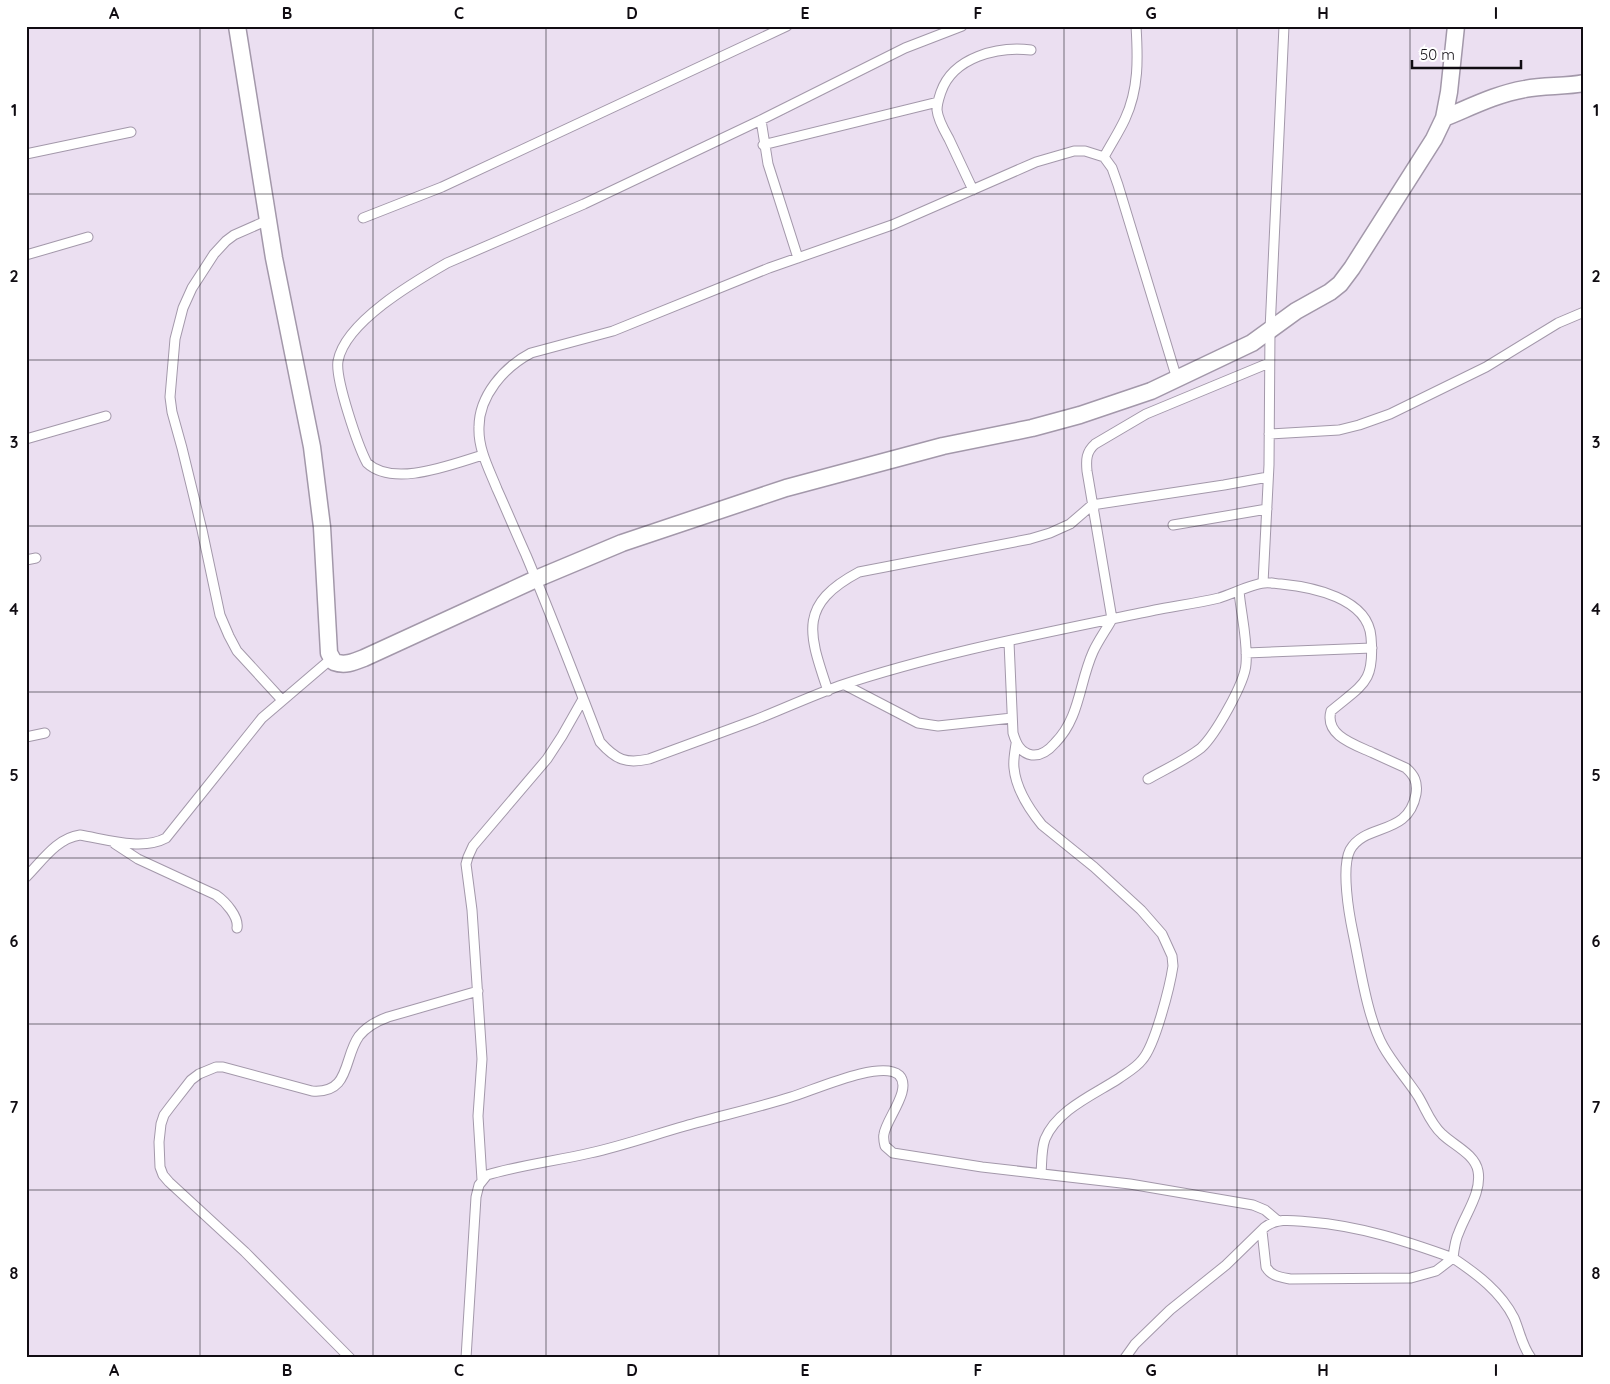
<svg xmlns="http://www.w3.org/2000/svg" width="1610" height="1384" viewBox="0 0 1610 1384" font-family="Quicksand,sans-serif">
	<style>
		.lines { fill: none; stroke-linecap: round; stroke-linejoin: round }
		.lane-casing { stroke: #a398aa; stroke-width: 11 }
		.street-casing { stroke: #a398aa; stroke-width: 19 }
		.lane { stroke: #fff; stroke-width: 9 }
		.street { stroke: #fff; stroke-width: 16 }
		.grid { fill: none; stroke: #100c12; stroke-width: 1; stroke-opacity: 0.55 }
		.neatline { fill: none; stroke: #100c12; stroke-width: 2 }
		.grid-label { font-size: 16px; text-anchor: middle; font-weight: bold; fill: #100c12 }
	</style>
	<rect width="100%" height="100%" fill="#ebdff1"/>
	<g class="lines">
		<g class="lane-casing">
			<path id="lane" d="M1136,26C1138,58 1139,89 1125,119C1119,132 1111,144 1104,157L1085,151H1074L1036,162L892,225L769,268L613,331L531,353C504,367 479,396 479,427C478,449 489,469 497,489C507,511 516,533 526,555C552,617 576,680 600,742C616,760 626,764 649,759C684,746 720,733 755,720C783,709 811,696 839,686C941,652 1050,632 1155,610C1176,606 1198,603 1219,598C1232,594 1252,584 1264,583C1270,582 1276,584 1281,584C1312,587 1368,598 1371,637C1375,683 1363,684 1331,711C1324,736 1356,745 1373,753C1384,758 1395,763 1406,768C1414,775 1418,782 1416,794C1408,837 1366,822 1350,850C1341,868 1349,914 1353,933C1360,966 1367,1017 1383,1046C1393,1064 1407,1079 1418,1096C1426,1109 1430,1123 1442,1134C1453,1145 1475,1154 1478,1171C1482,1192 1466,1213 1459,1232C1455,1240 1454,1249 1453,1258C1477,1274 1501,1292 1514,1318C1520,1332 1522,1346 1531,1358
				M761,120L768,164L798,258
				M763,145L938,102
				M26,154L131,132
				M1104,157L1112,168L1118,185L1177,379
				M973,190C965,173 957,156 949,139C944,130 938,120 937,110C937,103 939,98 941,92C953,57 998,46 1031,50
				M363,218L442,187L787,26
				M268,220L234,235L226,241L214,254L192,288L183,308L175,339L170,397L172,412L182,448L202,530L220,615L229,636L237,651L282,700
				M26,255L88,237
				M1269,434L1339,430L1359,425L1390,414L1486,367L1558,323L1584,312
				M26,439L106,416
				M483,455C452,464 394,488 367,463C358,446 335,379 338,361C345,322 414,282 447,263L584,204L761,120L905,48L962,26
				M1173,525L1267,509
				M26,560L36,558
				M1263,583L1269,465L1270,330L1284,26
				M1009,642L1013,733C1016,743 1020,753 1032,755C1041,756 1049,750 1055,743C1080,718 1079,683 1093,652C1098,641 1106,630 1112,619L1087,471C1086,460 1086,452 1095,444L1146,414L1269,363
				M1246,653L1372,648
				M845,685L918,723L938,726L1012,718
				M828,691C809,634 797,605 859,572L1030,539L1050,533L1070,524L1092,505L1224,485L1268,477
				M26,737L45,733
				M1016,744C1015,751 1013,760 1014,768C1016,789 1029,809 1042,825L1094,867L1141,910L1162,934L1172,956L1173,966C1170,986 1155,1046 1142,1060C1136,1068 1126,1073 1118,1079C1093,1095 1057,1110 1045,1139C1041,1150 1042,1163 1041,1174
				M1148,779C1164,770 1187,759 1201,748C1215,735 1245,683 1246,664C1248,641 1241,614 1239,591
				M115,844L138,859L216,895C226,902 239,917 237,928
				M26,877C42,861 57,838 80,835C105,839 142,851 166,838L262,718L331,659
				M482,1180L478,1116L482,1059L472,910L466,864L468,857L473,846L547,759L562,736L583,699
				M350,1358L245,1252L169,1182L163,1175L160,1167L159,1142L161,1124L164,1115L170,1107L191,1080L199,1074L216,1067H223L312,1091C351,1094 343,1058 359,1036C367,1026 377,1021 388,1017L478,991
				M466,1358L476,1197L479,1185L487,1175C520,1165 556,1161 590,1153C622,1146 653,1135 685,1126C720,1116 756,1108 791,1097C812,1091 881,1059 899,1075C913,1089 886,1119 884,1134C883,1138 884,1142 885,1146L893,1153L982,1167L1130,1184L1253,1205L1265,1210L1278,1221
				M1125,1358L1135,1344L1170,1310L1226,1265L1265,1227C1278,1217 1295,1221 1310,1222C1360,1226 1406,1241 1453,1258L1436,1271L1411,1278L1290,1279C1280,1277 1271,1276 1266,1267L1262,1231"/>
		</g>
		<g class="street-casing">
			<path id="street" d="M237,26L274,258L312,447L322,527L329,653L334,662C345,666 354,662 364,658L536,579L622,543L786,488L943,446L1032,428L1080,415L1151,391L1252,343L1296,311L1330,292L1340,284L1352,268L1434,139L1444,118L1449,92L1456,26
				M1444,118C1471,107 1496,94 1525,89C1544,85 1565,87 1584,83"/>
		</g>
		<use href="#lane" class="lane"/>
		<use href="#street" class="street"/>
	</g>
	<path class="grid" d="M200,26V1358M373,26V1358M546,26V1358M719,26V1358M891,26V1358M1064,26V1358M1237,26V1358M1410,26V1358M26,194H1584M26,360H1584M26,526H1584M26,692H1584M26,858H1584M26,1024H1584M26,1190H1584"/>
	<rect width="1610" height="1384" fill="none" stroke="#ffffff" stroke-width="55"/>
	<path d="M1412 60v8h109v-8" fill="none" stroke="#100c12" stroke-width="2.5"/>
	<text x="1420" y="60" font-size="15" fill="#100c12" stroke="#ffffff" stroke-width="4" paint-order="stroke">50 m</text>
	<rect x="28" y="28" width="1554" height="1328" class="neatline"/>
	<g class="grid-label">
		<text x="114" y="19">A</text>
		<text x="287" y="19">B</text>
		<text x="459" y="19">C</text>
		<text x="632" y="19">D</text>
		<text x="805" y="19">E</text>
		<text x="978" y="19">F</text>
		<text x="1151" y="19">G</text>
		<text x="1323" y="19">H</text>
		<text x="1496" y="19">I</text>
		<text x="14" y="116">1</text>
		<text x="1596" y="116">1</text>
		<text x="14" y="282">2</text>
		<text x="1596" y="282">2</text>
		<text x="14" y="448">3</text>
		<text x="1596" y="448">3</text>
		<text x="14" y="615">4</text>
		<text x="1596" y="615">4</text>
		<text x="14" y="781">5</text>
		<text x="1596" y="781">5</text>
		<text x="14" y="947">6</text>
		<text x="1596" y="947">6</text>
		<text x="14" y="1113">7</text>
		<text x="1596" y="1113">7</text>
		<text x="14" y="1279">8</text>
		<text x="1596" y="1279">8</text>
		<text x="114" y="1376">A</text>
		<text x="287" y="1376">B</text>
		<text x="459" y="1376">C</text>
		<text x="632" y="1376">D</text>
		<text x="805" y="1376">E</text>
		<text x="978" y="1376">F</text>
		<text x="1151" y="1376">G</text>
		<text x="1323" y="1376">H</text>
		<text x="1496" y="1376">I</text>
	</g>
</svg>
